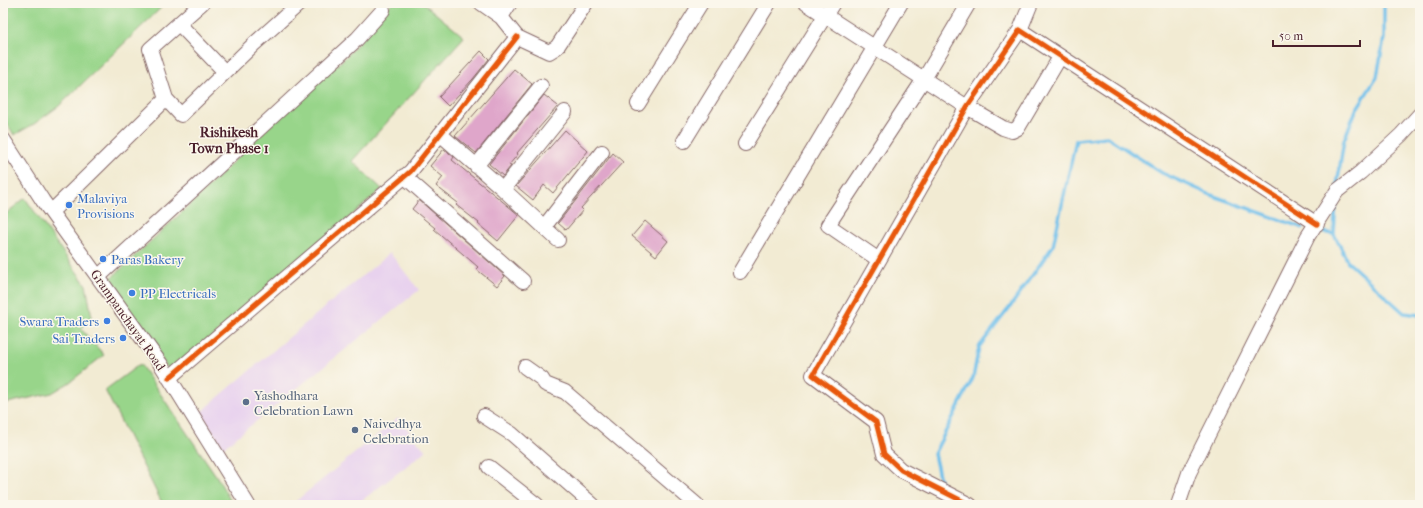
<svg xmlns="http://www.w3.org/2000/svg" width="1423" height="508" viewBox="0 0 1423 508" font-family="'IM FELL French Canon',serif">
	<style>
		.built { fill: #e8d2ee }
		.green { fill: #98d58a; stroke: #717a5a }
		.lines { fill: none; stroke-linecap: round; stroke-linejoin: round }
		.stream { stroke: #70c0eb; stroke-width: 3.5 }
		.building { fill: #dfa6ca }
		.minor-casing { stroke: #856666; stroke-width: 16 }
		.minor { stroke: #fff; stroke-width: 14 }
		.cycleway-casing { stroke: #fbf7ec; stroke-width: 8 }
		.cycleway { stroke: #e8590c; stroke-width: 5 }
		.shop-dot { fill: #3f7fe0; stroke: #fbf7ec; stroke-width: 1.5 }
		.service-dot { fill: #5c6f8a; stroke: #fbf7ec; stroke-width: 1.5 }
		.labels { text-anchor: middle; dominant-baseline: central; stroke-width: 3; stroke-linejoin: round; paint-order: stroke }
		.shop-label { font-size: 13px; fill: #366cbe; stroke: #fbf7ec; text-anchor: start }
		.street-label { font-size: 13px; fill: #4a1f2b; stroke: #fbf7ec }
		.service-label { font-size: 13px; fill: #4e5e75; stroke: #fbf7ec; text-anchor: start }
		.neighbourhood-label { font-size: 14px; font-weight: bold; fill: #4a1f2b; stroke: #fbf7ec }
	</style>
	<rect width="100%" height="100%" fill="#fbf7ec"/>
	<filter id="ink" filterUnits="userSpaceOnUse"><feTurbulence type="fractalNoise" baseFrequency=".025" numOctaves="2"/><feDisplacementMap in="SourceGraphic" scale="8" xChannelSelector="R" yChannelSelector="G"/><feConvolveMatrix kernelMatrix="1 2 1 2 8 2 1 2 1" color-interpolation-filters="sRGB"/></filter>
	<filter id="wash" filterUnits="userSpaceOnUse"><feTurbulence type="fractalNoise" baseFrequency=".012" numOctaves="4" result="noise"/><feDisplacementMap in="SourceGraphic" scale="16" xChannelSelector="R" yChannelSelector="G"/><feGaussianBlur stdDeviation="0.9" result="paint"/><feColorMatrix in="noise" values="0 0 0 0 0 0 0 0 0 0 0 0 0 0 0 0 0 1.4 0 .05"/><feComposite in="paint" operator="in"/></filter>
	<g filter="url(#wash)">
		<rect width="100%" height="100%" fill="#f2ebd3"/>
		<path class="built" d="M390,253L419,290L223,448L201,412L313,317Z
			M398,418L426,451L356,505H291Z"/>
		<path class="green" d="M3,3H166L59,106L34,124L14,135L3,117Z
			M392,3H423L464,37L352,161L382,189L171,373L108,281L193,202L265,130L347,56Z
			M25,198L86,285L92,317L81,329L104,355L70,382L52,393L3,404V216Z
			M140,364L217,477L233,505H163L105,390Z"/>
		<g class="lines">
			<path class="stream" d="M1337,185L1344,140L1356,110L1377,77L1384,38V3
				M1323,232L1334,234L1348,262L1404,313L1420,315
				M1334,234L1336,201
				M941,485L934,454L973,378L979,347L1010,307L1053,246L1076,140L1107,137L1162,173L1211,195L1303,228
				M944,497L946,505"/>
		</g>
		<g id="blocks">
			<path class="building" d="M481,51L489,59L473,79L448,106L439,97Z
				M514,69L532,84L476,153L455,136Z
				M544,95L558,106L517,153L518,154L509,165L511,166L503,176L489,164Z
				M565,130L588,151L553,193L544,185L533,200L516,186Z
				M444,149L454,157L452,160L519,215L498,241L478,224L479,223L456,205L458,203L436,186L443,177L430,166Z
				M613,153L623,162L581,208L583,210L566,230L558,223L598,172Z
				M419,200L505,276L497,286L476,269L478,267L434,229L435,228L412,209Z
				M645,221L668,241L656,256L632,236Z"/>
		</g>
	</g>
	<g filter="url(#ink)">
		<use href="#blocks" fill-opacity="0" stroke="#856666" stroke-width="1"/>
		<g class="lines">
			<g class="minor-casing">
				<path id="minor" d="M481,3L501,17L517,37L549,52L557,47L586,3
					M806,3L967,107L1003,128L1012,131L1018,128L1060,57
					M501,17L510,3
					M179,24L225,72
					M1020,30L1031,3
					M166,99L150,49L202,3
					M638,104L701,3
					M440,134L503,189L558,240
					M3,139L43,201L160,363L248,505
					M684,141L769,3
					M745,144L833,3
					M476,166L541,86
					M404,176L523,281
					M503,189L565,112
					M51,212L166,99L181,115L254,44L300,3
					M544,227L602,152
					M879,260L828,225L924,79L969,3
					M740,272L901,3
					M98,277L357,39L383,10
					M525,367L542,379L545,384L565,392L697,505
					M169,378L411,171L517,37
					M484,416L512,434L593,505
					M489,467L537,505
					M970,505L901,470L884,454L876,422L813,375L967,107L1020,30L1317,224
					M1178,505L1189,473L1308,236L1337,191L1361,172L1401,135L1420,114"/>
			</g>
			<use href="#minor" class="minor"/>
			<g class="cycleway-casing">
				<path id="cycleway" d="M169,378L411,171L517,37
					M970,505L901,470L884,454L876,422L813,375L967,107L1020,30L1317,224"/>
			</g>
			<use href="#cycleway" class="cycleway"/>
		</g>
	</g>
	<g class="shop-dot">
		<circle cx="69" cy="205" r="4"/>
		<circle cx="103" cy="259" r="4"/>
		<circle cx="132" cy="293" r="4"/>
		<circle cx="107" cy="321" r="4"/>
		<circle cx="123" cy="338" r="4"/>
	</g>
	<g class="service-dot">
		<circle cx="246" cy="402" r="4"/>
		<circle cx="355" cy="430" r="4"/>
	</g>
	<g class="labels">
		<g class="shop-label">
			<text x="77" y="198">Malaviya<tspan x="77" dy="15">Provisions</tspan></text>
			<text x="111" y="259">Paras Bakery</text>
			<text x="140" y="293">PP Electricals</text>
			<text x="99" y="321" text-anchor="end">Swara Traders</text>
			<text x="115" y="338" text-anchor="end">Sai Traders</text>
		</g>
		<g class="street-label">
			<text transform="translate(128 320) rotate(55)">Grampanchayat Road</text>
		</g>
		<g class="service-label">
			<text x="254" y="395">Yashodhara<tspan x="254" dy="15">Celebration Lawn</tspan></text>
			<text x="363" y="423">Naivedhya<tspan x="363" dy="15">Celebration</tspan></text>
		</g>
		<g class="neighbourhood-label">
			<text x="229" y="132">Rishikesh<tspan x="229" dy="16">Town Phase 1</tspan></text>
		</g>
	</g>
	<rect width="1423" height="508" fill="none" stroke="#fbf7ec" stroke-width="16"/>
	<path d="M1273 40v6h87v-6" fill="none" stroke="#4a1f2b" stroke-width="2"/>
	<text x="1279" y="40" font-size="12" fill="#4a1f2b" stroke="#fbf7ec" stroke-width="3" paint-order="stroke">50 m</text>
</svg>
